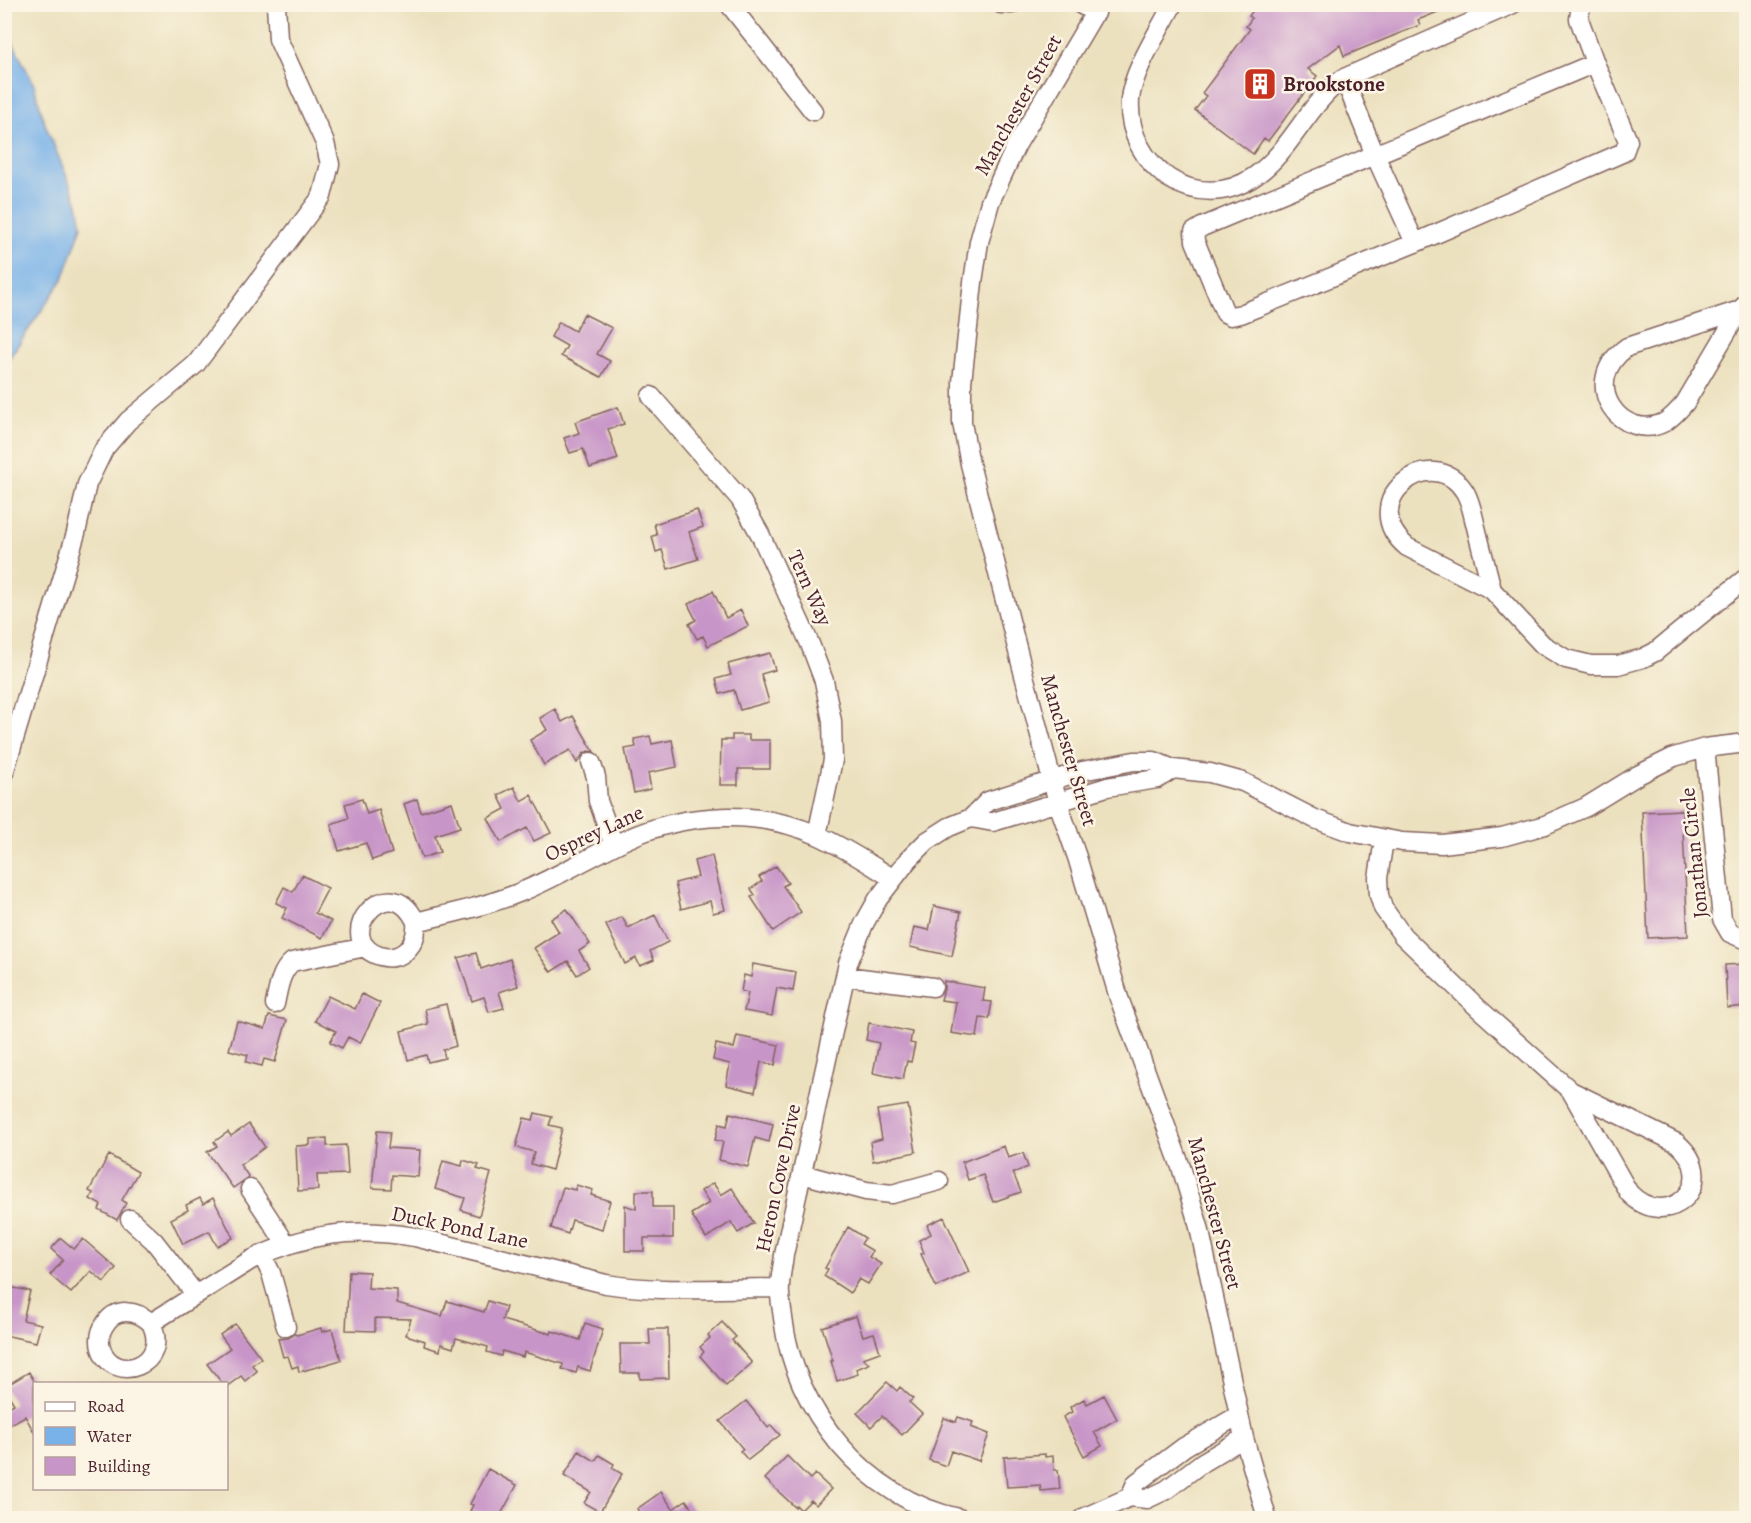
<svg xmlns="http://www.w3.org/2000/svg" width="1751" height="1523" viewBox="0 0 1751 1523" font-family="Alegreya,serif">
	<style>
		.water { fill: #79b2e9; stroke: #62688a; stroke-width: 1.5 }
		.building { fill: #c895c8 }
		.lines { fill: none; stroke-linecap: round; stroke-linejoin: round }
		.minor-casing { stroke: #83635f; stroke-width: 21 }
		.minor { stroke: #fff; stroke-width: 18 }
		.labels { text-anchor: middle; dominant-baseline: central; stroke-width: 5; stroke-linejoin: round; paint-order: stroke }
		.poi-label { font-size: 21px; font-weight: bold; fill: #4a1f2b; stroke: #fcf5e5; text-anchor: start }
		.street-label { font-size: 21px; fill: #4a1f2b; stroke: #fcf5e5 }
	</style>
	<rect width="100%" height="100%" fill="#fcf5e5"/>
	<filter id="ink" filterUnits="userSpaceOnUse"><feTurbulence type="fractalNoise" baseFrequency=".0167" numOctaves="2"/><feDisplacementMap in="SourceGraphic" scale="12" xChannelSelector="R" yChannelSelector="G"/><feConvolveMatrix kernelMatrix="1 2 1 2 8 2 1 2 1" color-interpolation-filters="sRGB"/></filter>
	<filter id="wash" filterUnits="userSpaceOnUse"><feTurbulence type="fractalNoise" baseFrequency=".008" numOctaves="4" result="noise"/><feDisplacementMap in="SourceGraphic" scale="24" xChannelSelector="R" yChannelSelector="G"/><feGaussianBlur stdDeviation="1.35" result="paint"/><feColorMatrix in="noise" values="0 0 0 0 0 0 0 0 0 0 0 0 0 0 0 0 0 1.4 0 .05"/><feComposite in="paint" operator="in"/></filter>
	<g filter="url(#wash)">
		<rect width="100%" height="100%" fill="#ece1bf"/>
		<path class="water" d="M5,27L34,85L45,124L78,204L82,226L63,279L5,364Z"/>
		<g id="blocks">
			<path class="building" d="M1257,4H1455V5L1418,20L1420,25L1344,56L1340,45L1308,69L1317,76L1268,141L1264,138L1253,154L1195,110L1206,96L1202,93L1250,29L1246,26L1252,18L1249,16Z
				M584,314L612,328L597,354L610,361L601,377L561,356L567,346L551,337L559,322L575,331Z
				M618,407L624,424L608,429L618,459L590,468L583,449L570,453L564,438L579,433L575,422Z
				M697,510L703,527L689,532L698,559L668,569L662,550L656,552L652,536L657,535L654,524Z
				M713,591L726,618L741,610L748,626L708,646L703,636L697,639L689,624L696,620L688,604Z
				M770,653L775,670L761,674L769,702L740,710L734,690L720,694L716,679L731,675L728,664Z
				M555,709L562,722L573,716L594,752L588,751L583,754L577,763L570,750L544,765L530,740L547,730L540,718Z
				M732,735H749V740H770V769H738V785H720L721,740H732Z
				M650,736L652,744L672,740L677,767L648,773L651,789L634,793L625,749L636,747L634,739Z
				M514,787L521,801L531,795L551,833L534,841L527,828L501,842L488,818L505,809L498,795Z
				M362,799L367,814L379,810L392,853L372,860L366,843L339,851L331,824L349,818L345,804Z
				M417,799L421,812L452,802L460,827L435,835L440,852L422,858L404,804Z
				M1682,810L1688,936L1648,938L1642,812Z
				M712,856L725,910L713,913L710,901L681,909L675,883L698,877L694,861Z
				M776,866L788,883L783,886L801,912L773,931L751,897L755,895L751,889L762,881L759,877Z
				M302,875L328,888L315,913L331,921L322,938L282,918L287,908L276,903L284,887L293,892Z
				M934,906L961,912L952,956L910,947L914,927L929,930Z
				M567,909L590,944L579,951L589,967L577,975L568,961L551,972L534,948L559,932L551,919Z
				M655,915L668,942L650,951L654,960L640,966L636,958L625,964L606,925L622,917L628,928Z
				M476,953L481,969L510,959L518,986L499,992L504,1008L489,1012L484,997L472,1001L458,958Z
				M753,964L796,972L793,991L777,988L772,1016L744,1011L748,993L741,991L744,975L751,977Z
				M1746,964V1006L1727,1008L1725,965Z
				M944,981L985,988L983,1001L992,1002L989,1019L980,1018L977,1037L951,1033L956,1002L941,1000L944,989Z
				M362,994L380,1003L360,1043L348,1037L342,1048L330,1042L336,1031L315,1021L328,996L355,1009Z
				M446,1004L456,1046L443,1050L445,1058L428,1062L426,1055L408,1060L401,1031L428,1024L425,1009Z
				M269,1016L287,1020L275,1062L264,1059L262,1066L246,1062L248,1055L229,1050L237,1021L265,1029Z
				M869,1023L912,1032L910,1043L915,1044L911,1062L907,1061L903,1079L873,1073L879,1043L866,1040Z
				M737,1036L779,1045L775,1065L761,1062L755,1092L726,1085L730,1064L713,1060L716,1044L734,1048Z
				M908,1105L916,1152L873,1161L870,1142L882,1139L877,1110Z
				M535,1113L552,1117L549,1125L562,1128L552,1170L531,1164L534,1152L516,1147L524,1118L533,1120Z
				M730,1113L773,1124L769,1142L755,1138L748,1167L719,1160L723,1142L715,1140L719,1124L727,1126Z
				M249,1124L265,1147L240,1165L249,1177L233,1188L207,1152L217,1146L214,1142L228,1132L231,1136Z
				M377,1131L390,1132L388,1148L420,1150L418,1177L392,1175L391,1189L372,1188Z
				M327,1138V1146L346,1145L348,1174L317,1175L318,1190L298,1191L296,1146L310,1145V1139Z
				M1004,1146L1008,1158L1023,1153L1028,1167L1013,1173L1021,1192L993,1202L983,1175L968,1180L962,1162Z
				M109,1155L138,1172L122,1200L126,1203L117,1220L99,1210L101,1205L90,1199L93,1193L89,1191Z
				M463,1160L479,1165L477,1169L491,1173L479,1216L461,1210L465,1198L435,1189L443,1161L462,1166Z
				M713,1183L721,1195L732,1188L754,1223L738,1233L731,1222L706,1238L691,1214L709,1203L701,1191Z
				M576,1185L593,1190L591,1195L610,1201L602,1229L572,1220L568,1234L551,1228L563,1187L575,1190Z
				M636,1191H653V1207H673V1238H644V1251H625V1205L636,1209Z
				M200,1198L203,1204L213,1198L233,1238L217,1246L209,1231L183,1244L171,1219L188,1210L186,1205Z
				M944,1217L969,1272L936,1287L921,1254L924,1253L919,1240L931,1234L927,1225Z
				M848,1227L865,1238L861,1244L873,1251L869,1257L881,1264L868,1284L859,1279L850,1293L824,1276L828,1269L825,1268Z
				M61,1238L74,1249L83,1239L116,1268L104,1282L91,1271L71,1293L50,1275L63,1260L51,1249Z
				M349,1271L369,1272L368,1288L397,1290V1303L442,1316L447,1301L484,1312L488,1301L506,1307L502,1320L551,1334L552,1331L580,1340L585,1323L603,1329L590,1371L578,1367L576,1373L562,1369L563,1364L524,1352L523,1357L502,1351L501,1356L487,1352L488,1347L456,1338L453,1348L441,1344L440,1351L424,1346L425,1341L406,1335L411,1319L375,1318V1331L346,1330Z
				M4,1286L30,1291L23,1320L41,1324L36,1342L4,1335Z
				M856,1316L863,1336L874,1333L880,1352L863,1358L869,1364L856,1369L858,1374L837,1381L831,1361H833L822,1327Z
				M722,1322L736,1337L732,1340L752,1363L726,1386L700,1356L704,1352L700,1347L710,1338L708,1335Z
				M235,1324L261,1358L252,1365L257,1371L245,1381L241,1376L226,1387V1383H222L207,1364L230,1348L220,1335Z
				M321,1328L322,1332L332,1329L341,1360L299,1372L298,1366L292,1368L288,1356L283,1357L278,1339L288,1338L295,1334L297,1335Z
				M649,1329H668L669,1378L640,1379V1373H621L620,1344H650Z
				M29,1372L34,1381V1432L25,1416L4,1428V1410L14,1404L4,1387Z
				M887,1382L897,1391L900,1387L913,1399L909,1402L922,1414L902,1435L882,1416L871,1427L857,1413Z
				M1104,1395L1117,1419L1094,1432L1102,1446L1084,1456L1063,1417L1072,1412L1070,1407L1084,1399L1087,1404Z
				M746,1401L768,1428L771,1425L780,1435L748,1460L740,1451L743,1449L720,1421Z
				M958,1417L973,1422L971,1427L989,1434L979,1461L951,1451L946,1466L929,1460L944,1418L956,1422Z
				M579,1451L595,1461L599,1455L614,1464L612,1468L622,1474L600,1512L584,1503L591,1492L564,1476Z
				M1045,1454V1457L1053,1456L1054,1470H1058L1060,1489L1041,1491L1040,1485L1007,1487L1004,1457Z
				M787,1456L810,1479L815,1474L831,1489L816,1505L811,1500L801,1510L797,1506L795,1507L765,1479Z
				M488,1469L517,1485L499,1518H483L470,1511L473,1505L470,1504Z
				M661,1492L673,1509L686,1500L695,1513L686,1518H644L637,1509Z"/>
		</g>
	</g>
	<g filter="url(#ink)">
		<use href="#blocks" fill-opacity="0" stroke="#83635f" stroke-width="1.5"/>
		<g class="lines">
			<g class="minor-casing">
				<path id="minor" d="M729,4L813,111
					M1001,4H1012
					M1080,4L1096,13
					M1100,4L1016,146L990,202L979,242L973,282L962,382V423L970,464L1025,679L1058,803L1077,857L1119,998L1182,1170L1199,1227L1244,1438L1267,1518
					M1173,4C1159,31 1132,72 1130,100C1126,167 1197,217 1255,176C1292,150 1307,104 1344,78L1513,4
					M1581,4L1579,19L1595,63L1628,141L1624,152L1415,243L1241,314L1231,316L1225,313L1195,241L1194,232L1202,227L1595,63
					M1344,78L1375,155L1415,243
					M1740,310L1627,347C1576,384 1623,444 1665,422C1673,417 1679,410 1685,403L1740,310L1746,304
					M651,396L740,499L760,534L810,644L824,681L832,721L833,760L817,835
					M1492,590C1487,569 1481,548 1476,527C1473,516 1471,502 1465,492C1433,439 1353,502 1407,547L1492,590L1543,645L1566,659L1591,665H1618L1643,658L1655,652L1746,578
					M1705,748L1722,919L1730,933L1746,940
					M591,762L596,777L598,801L614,845
					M4,773L76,533L87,484L104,449L128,421L196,364L322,196L330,164L325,143L278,39L276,4
					M971,818L993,822L1107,787L1157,779L1173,769
					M1384,840L1378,878L1379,895L1383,908L1403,936L1478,1008L1571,1091L1677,1143C1723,1182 1668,1234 1629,1193L1571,1091
					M416,922C418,943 403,963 380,956C329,940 389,864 416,922C451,913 487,906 521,892C558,877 591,856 627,839C686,812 758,809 817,835C844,847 868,863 892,878
					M845,976L933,987
					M275,1004C278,990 280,972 292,962L366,947
					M802,1174L866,1191L892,1194L939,1181
					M250,1189L286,1244
					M130,1219L154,1241L196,1295
					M262,1255L271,1273L286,1327
					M151,1323C172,1365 113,1386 101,1348C99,1341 100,1332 104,1326C115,1306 137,1310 151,1323L251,1260C306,1233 355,1227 415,1237L606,1284C663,1293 722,1288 779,1288
					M1130,1497L1136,1483L1184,1447L1239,1415
					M959,1518C866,1499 794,1410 783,1318C782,1308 779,1297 780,1287C780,1276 783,1265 784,1255L848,963L864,924L878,899L908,860L927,841L949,827L971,818L988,801L1082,771L1134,761H1154L1173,769L1210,773L1243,782L1315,819L1350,832L1402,842L1442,844L1502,837L1545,825L1586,807L1638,775L1674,757L1705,748L1746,743
					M1083,1518L1130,1497L1147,1499L1166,1490L1203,1462L1244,1438"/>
			</g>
			<use href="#minor" class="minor"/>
		</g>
	</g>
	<defs>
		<g id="building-square" transform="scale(1.725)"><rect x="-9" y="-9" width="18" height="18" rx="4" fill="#c8321e" stroke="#fcf5e5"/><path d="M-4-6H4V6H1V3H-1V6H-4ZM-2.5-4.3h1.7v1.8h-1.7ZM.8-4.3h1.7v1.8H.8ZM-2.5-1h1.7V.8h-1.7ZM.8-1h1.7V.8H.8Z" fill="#fff"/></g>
	</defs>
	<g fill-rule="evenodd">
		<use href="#building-square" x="1260" y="84"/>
	</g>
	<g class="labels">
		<g class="poi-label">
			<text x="1283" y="84">Brookstone</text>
		</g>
		<g class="street-label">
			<text transform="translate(1018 105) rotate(-61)">Manchester Street</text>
			<text transform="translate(810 588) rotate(66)">Tern Way</text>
			<text transform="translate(1069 750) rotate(74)">Manchester Street</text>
			<text transform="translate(594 833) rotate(-25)">Osprey Lane</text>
			<text transform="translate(1694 853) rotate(-96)">Jonathan Circle</text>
			<text transform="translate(778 1178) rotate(-78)">Heron Cove Drive</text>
			<text transform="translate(1215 1213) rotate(75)">Manchester Street</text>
			<text transform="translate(460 1227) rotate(12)">Duck Pond Lane</text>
		</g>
	</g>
	<rect width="1751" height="1523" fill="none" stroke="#fcf5e5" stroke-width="24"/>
	<rect x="33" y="1382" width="195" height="108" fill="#fcf5e5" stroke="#b59f9b" stroke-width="1.5"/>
	<rect x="45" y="1402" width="30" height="9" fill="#ffffff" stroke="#b59f9b" stroke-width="1.5"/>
	<text x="87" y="1412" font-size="18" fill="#4a1f2b">Road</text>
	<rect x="45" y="1427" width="30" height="18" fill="#79b2e9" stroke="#b59f9b" stroke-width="1.5"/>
	<text x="87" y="1442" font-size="18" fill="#4a1f2b">Water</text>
	<rect x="45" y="1457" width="30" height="18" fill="#c895c8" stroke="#b59f9b" stroke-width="1.5"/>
	<text x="87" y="1472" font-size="18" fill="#4a1f2b">Building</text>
</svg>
